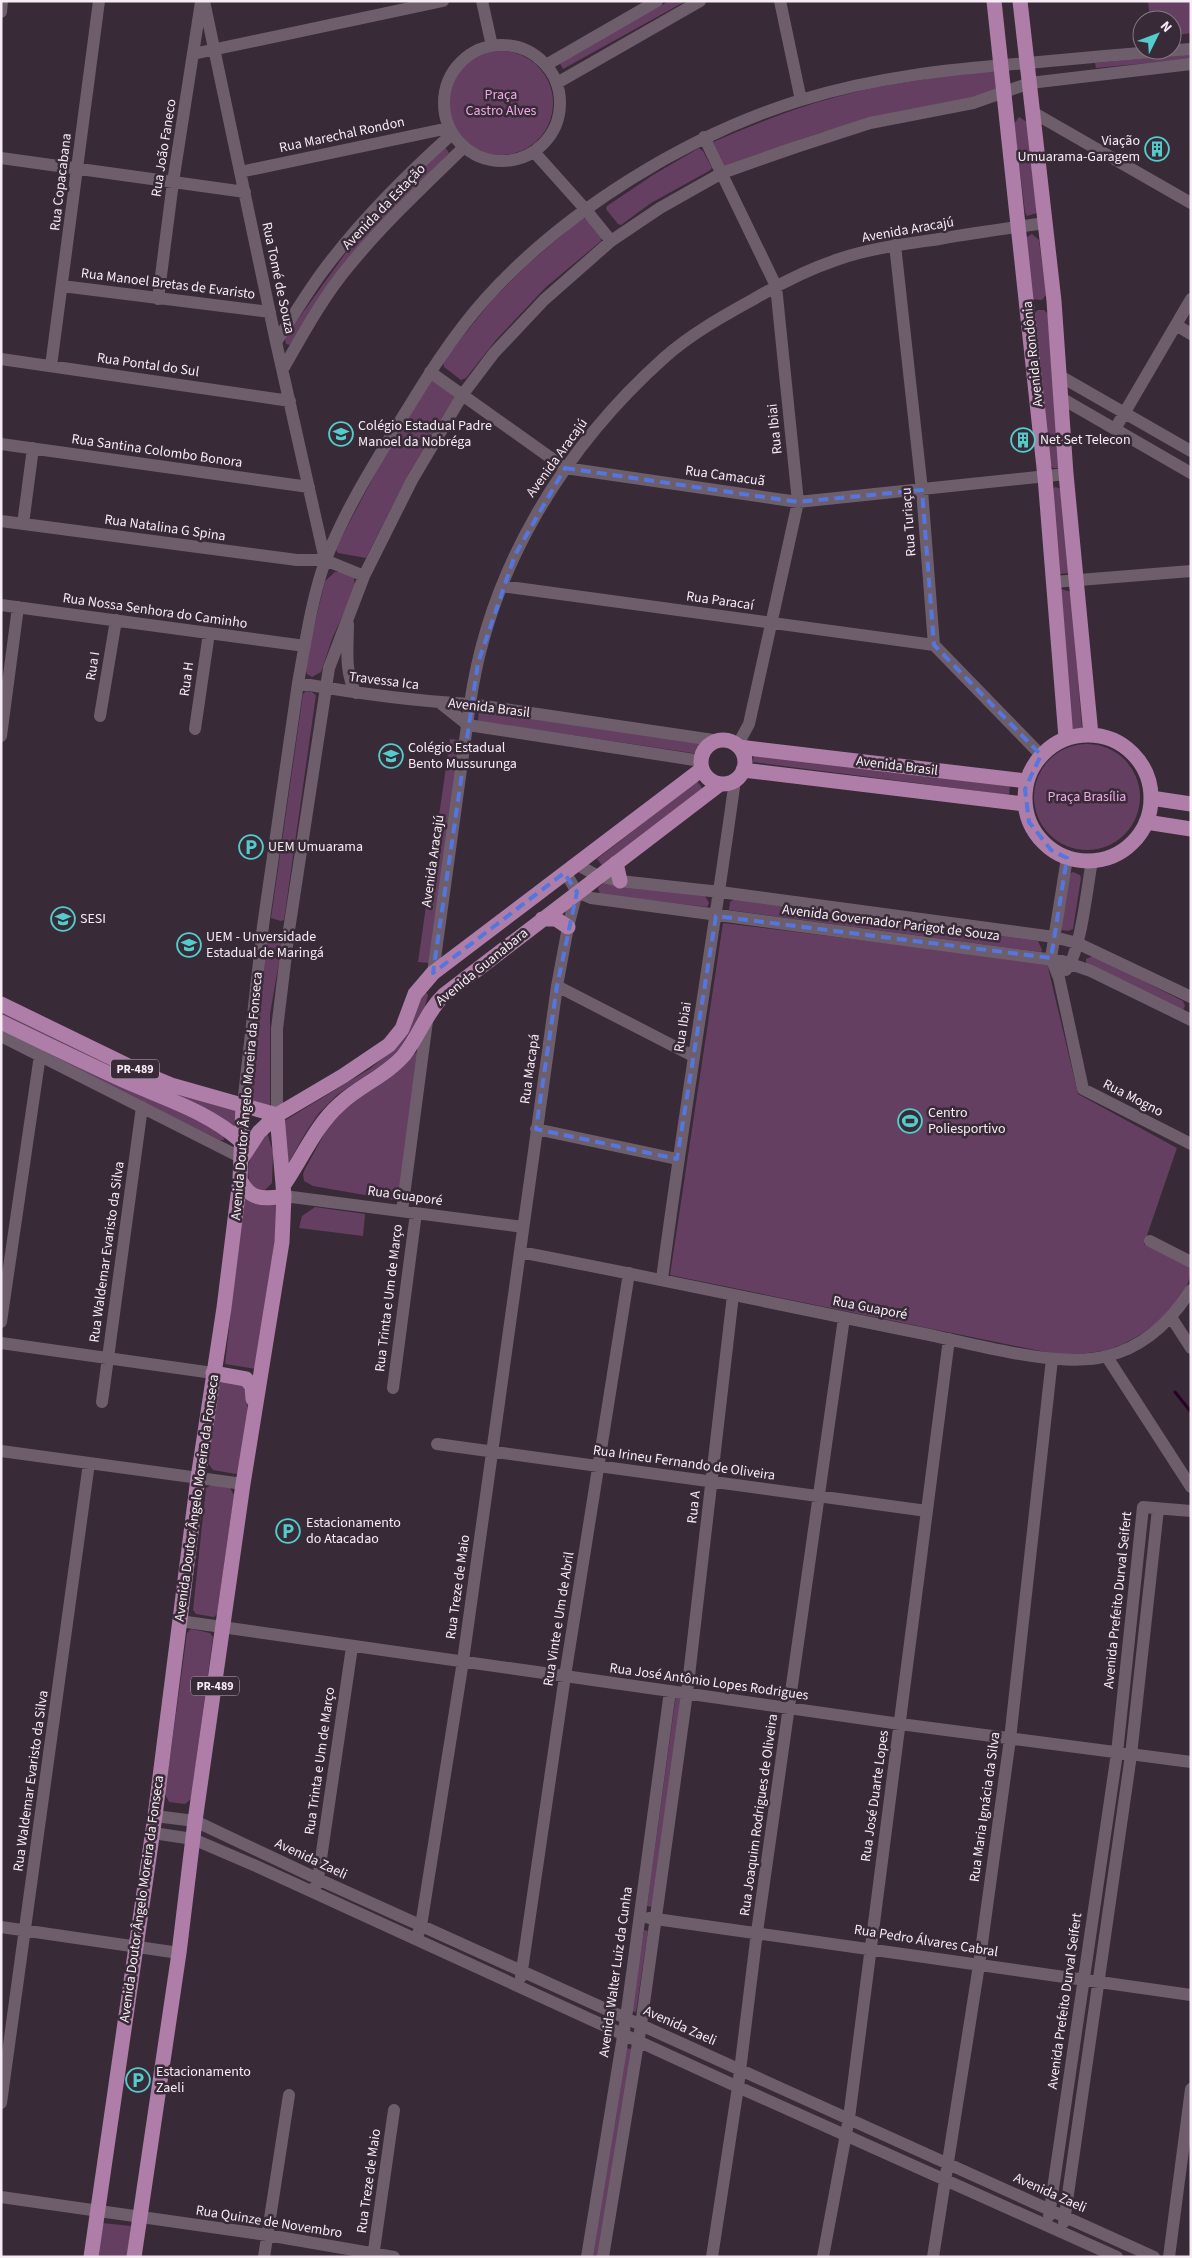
<svg xmlns="http://www.w3.org/2000/svg" width="1192" height="2258" viewBox="0 0 1192 2258" font-family="'Source Sans 3',sans-serif">
	<style>
		.green { fill: #643f61 }
		.lines { fill: none; stroke-linecap: round; stroke-linejoin: round }
		.stream { stroke: #290127; stroke-width: 3 }
		.minor { stroke: #6e5e6c; stroke-width: 12 }
		.major { stroke: #ae7ea9; stroke-width: 15 }
		.marked { fill: none; stroke: #5376df; stroke-width: 4; stroke-dasharray: 10 6; stroke-linejoin: round }
		.labels { text-anchor: middle; dominant-baseline: central; stroke-width: 5; stroke-linejoin: round; paint-order: stroke }
		.shield { fill: #392a37; stroke: #bdb2bb; stroke-width: 1 }
		.shield-label { font-size: 12px; font-weight: bold; fill: #f5ecf4 }
		.park-label { font-size: 14px; fill: #efa8e8; stroke: #392a37 }
		.street-label { font-size: 14px; fill: #f5ecf4; stroke: #392a37 }
		.poi-label { font-size: 14px; fill: #f5ecf4; stroke: #392a37; text-anchor: start }
	</style>
	<rect width="100%" height="100%" fill="#392a37"/>
	<path class="green" d="M669,1H686L563,69L559,62Z
		M1148,1H1191V33L1172,36V20H1150Z
		M449 103a52 52 0 1 1 104 0a52 52 0 1 1-104 0Z
		M1191,54V59L1096,68L1095,63Z
		M987,71L997,72L1001,90C948,106 894,113 841,127C801,137 764,153 726,169L713,142C753,125 794,108 836,97C885,83 937,78 987,71Z
		M1019,117L1027,122L1037,213L1027,216L1025,212L1014,124Z
		M445,147L449,153L404,198L290,345L286,344L285,339L291,329L350,247L398,193Z
		M699,148L703,151L712,168L709,171L651,203L621,225L618,224L606,209L607,206L653,175Z
		M582,218L587,219L601,237V241L546,287L496,340L466,378L461,380L444,367L443,361L493,299L526,266Z
		M1032,234L1039,240L1046,295L1042,300L1032,299L1025,238Z
		M1038,310H1044L1048,314L1059,468H1053L1050,464L1034,313Z
		M431,378L455,394L454,398L409,473L366,558L338,553L336,550L339,542L392,442Z
		M1055,487L1062,489L1070,573L1058,574L1052,490Z
		M335,572H341L354,578L355,588L332,639L321,672L312,677L307,674L306,670L311,639L325,581Z
		M1061,589L1071,592L1082,728L1071,729Z
		M306,691L312,692L316,695L284,920L281,921L271,918L303,694Z
		M479,711L704,744L699,754L478,721Z
		M450,739L460,740L429,963L418,962Z
		M1034 797a53 53 0 1 1 106 0a53 53 0 1 1-106 0Z
		M754,752L1010,784L1009,795L753,762Z
		M697,781L705,792L604,868L597,859Z
		M1073,872L1080,875L1081,878L1073,929L1068,931L1062,930L1061,925L1069,874Z
		M603,883L705,896L709,903L707,907L600,894L598,888Z
		M735,899L1038,941L1042,950L1041,952L729,910L730,902Z
		M723,923L1047,963L1078,1094L1177,1148L1144,1244L1191,1267C1191,1304 1139,1342 1106,1350C1090,1354 1072,1354 1055,1354L670,1275Z
		M270,933L281,935L283,939L270,1014V1106L250,1101V1098L268,934Z
		M1093,956L1183,1001L1185,1006L1183,1010L1086,965V959Z
		M425,991L428,995L425,1006L399,1050L386,1062L337,1095L319,1113L306,1132L285,1169L284,1121L371,1068L395,1048Z
		M1,1006L238,1109V1128L214,1113L163,1093L1,1014Z
		M1,1024L166,1106L201,1119L223,1136L224,1140H220L1,1032Z
		M419,1050L399,1201L313,1186L304,1181L303,1174L305,1169L328,1127L342,1108L373,1087Z
		M267,1132L273,1152L272,1183L264,1191L253,1190C241,1164 253,1153 267,1132Z
		M244,1197C256,1208 265,1205 278,1198L276,1233L256,1369L225,1364Z
		M315,1207L365,1214L363,1236L299,1228L302,1216Z
		M224,1378L246,1382L248,1415L239,1472L236,1474L213,1470L207,1462L220,1384Z
		M211,1485L230,1488L234,1495L217,1614L214,1617L196,1614L193,1610L206,1488Z
		M191,1629L210,1633L213,1637L191,1799L185,1804L169,1802L165,1794L187,1633Z
		M676,1694L682,1696L653,1907L647,1906Z
		M644,1930L648,1931L636,2012L631,2011Z
		M626,2048L632,2049L598,2257H593Z
		M102,2223L131,2226L127,2257H98Z"/>
	<g class="lines">
		<path class="stream" d="M1175,1392L1191,1412"/>
		<path class="minor" d="M204,1L276,342L325,560
			M482,1L492,46
			M780,1L801,100
			M1,12L2,1
			M444 103a58 58 0 1 1 116 0a58 58 0 1 1-116 0Z
			M193,54L443,1
			M546,65L657,1
			M557,83L700,1
			M1034,113L1191,203
			M704,137L776,286L798,502L749,724L737,746
			M535,153L586,210L611,241
			M1,158L245,192
			M240,172L449,128
			M895,245L922,490L934,645L1041,755
			M62,286L270,312
			M158,299L173,182L201,2
			M1176,325L1191,334
			M276,342C292,318 306,294 323,271C361,220 405,176 452,134
			M1,359L290,401
			M51,366L99,1
			M283,369C303,334 323,297 349,266C384,223 424,186 464,147
			M430,372L565,468L798,502L1066,474
			M1060,376L1191,451
			M1061,398L1191,473
			M1115,429L1191,299
			M1,444L309,487
			M1,521L297,560H325L364,576
			M23,524L33,448
			M1054,582L1191,571
			M502,586L934,645
			M1,605L305,646
			M348,624C348,648 344,672 356,693
			M298,683C355,693 412,701 470,704L720,741
			M439,702L468,725L701,761
			M100,716L116,620
			M195,729L209,633
			M1,736L18,607
			M1067,858L1051,958L1059,978L1083,1089L1191,1144
			M576,864L598,876L620,881L720,892L1054,937L1077,943L1191,997
			M565,872L577,892L591,898L1062,961L1091,971L1191,1020
			M1066,970C1081,952 1087,887 1092,861
			M433,973L470,704C489,569 564,447 665,357C691,334 723,316 754,299C781,283 809,269 839,259C871,248 906,244 939,239C974,233 1009,228 1045,223
			M557,986L693,1056
			M1,1036L242,1158
			M243,1105L263,926L298,683C305,645 312,596 326,559C343,515 369,472 394,431C422,385 450,338 487,297C567,209 688,135 801,100C875,77 951,69 1028,63C1082,58 1136,53 1191,49
			M277,1115V1029L289,930L329,668L364,576L412,480L463,394L494,353L544,300L611,241L660,208L722,173L796,147L870,123L973,103L1030,83L1191,64
			M536,1129L677,1159
			M284,1196L523,1227
			M402,1211L427,1021
			M1150,1241L1191,1262
			M520,1252C655,1278 790,1307 925,1334C973,1344 1061,1369 1107,1356C1145,1347 1171,1321 1191,1290
			M662,1279C684,1112 712,947 735,780
			M1171,1317L1191,1348
			M1,1322L40,1055
			M1,1343L213,1373
			M1107,1357L1191,1487
			M393,1388L416,1213
			M102,1402L142,1107
			M437,1444L927,1511
			M1,1451L243,1484
			M180,1621L900,1724L1191,1762
			M155,1816L195,1821L318,1879L1154,2257
			M153,1833L193,1839L256,1866L738,2087L1117,2257
			M315,1887L318,1879L352,1647
			M649,1918L1191,1995
			M1,1927L179,1953
			M416,1939L421,1926L463,1661L557,986L568,927L577,892
			M521,1977L565,1676L629,1273
			M1,2103L89,1463
			M1,2197L267,2235L394,2257
			M1049,2216L1117,1753L1143,1507L1191,1511
			M1064,2222L1131,1755L1158,1509
			M264,2257L289,2095
			M373,2257L394,2110
			M587,2257L626,2018L670,1691
			M603,2257L641,2025L687,1693L733,1295
			M712,2257L738,2087L757,1932L844,1318
			M823,2257L849,2118L949,1339
			M933,2257L979,1965L1010,1739L1052,1359
			M1169,2257L1191,2089"/>
		<path class="major" d="M994,1L1045,477L1066,738
			M1020,1L1054,301L1066,474L1091,735
			M1025 798a63 63 0 1 1 126 0a63 63 0 1 1-126 0Z
			M701 762a22 22 0 1 1 44 0a22 22 0 1 1-44 0Z
			M739,747L1026,781
			M743,770L1024,804
			M1151,798L1191,804
			M1146,822L1191,829
			M616,863L620,881
			M542,919H556L568,927
			M1,1004L147,1075L171,1085L277,1115
			M1,1022C42,1042 83,1062 125,1081C166,1099 209,1112 242,1142
			M242,1158L259,1132L277,1115L343,1076L389,1045L402,1029L415,994L433,973L702,769
			M240,1179C250,1201 263,1199 284,1196
			M283,1186C302,1159 315,1126 340,1104C359,1086 387,1075 404,1055C419,1036 427,1011 444,995L720,784
			M213,1373L246,1379L252,1386L253,1399
			M91,2257L155,1816L198,1478L224,1308L240,1179L243,1105
			M134,2257L179,1953L195,1821L243,1484L282,1242L284,1196L277,1115"/>
	</g>
	<path class="marked" d="M565,468L798,502L922,490L934,645L1041,755L1025,789L1029,822L1051,850L1067,858L1051,958L716,916L677,1159L536,1129L557,986L577,892L564,873L433,973L478,663L515,555Z"/>
	<defs>
		<g id="building-ring" transform="scale(1.25)"><circle r="9.5" fill="#392a37" stroke="#53cdcb" stroke-width="1.5"/><path d="M-4-6H4V6H1V3H-1V6H-4ZM-2.5-4.3h1.7v1.8h-1.7ZM.8-4.3h1.7v1.8H.8ZM-2.5-1h1.7V.8h-1.7ZM.8-1h1.7V.8H.8Z" fill="#53cdcb"/></g>
		<g id="school-ring" transform="scale(1.25)"><circle r="9.5" fill="#392a37" stroke="#53cdcb" stroke-width="1.5"/><path d="M0-5L7-2L0 1L-7-2ZM-4 1L0 2.5L4 1V4Q0 6-4 4Z" fill="#53cdcb"/></g>
		<g id="parking-ring" transform="scale(1.25)"><circle r="9.5" fill="#392a37" stroke="#53cdcb" stroke-width="1.5"/><path d="M-3.5-5.5H1a3.5 3.5 0 0 1 0 7H-1V5.5H-3.5ZM-1-3.4V-.6H.8a1.4 1.4 0 0 0 0-2.8Z" fill="#53cdcb"/></g>
		<g id="university-ring" transform="scale(1.25)"><circle r="9.5" fill="#392a37" stroke="#53cdcb" stroke-width="1.5"/><path d="M0-5L7-2L0 1L-7-2ZM-4 1L0 2.5L4 1V4Q0 6-4 4Z" fill="#53cdcb"/></g>
		<g id="stadium-ring" transform="scale(1.25)"><circle r="9.5" fill="#392a37" stroke="#53cdcb" stroke-width="1.5"/><path d="M0-5a6.5 5 0 1 0 0 10a6.5 5 0 1 0 0-10ZM-3.5-1.8h7v3.6h-7Z" fill="#53cdcb"/></g>
	</defs>
	<g fill-rule="evenodd">
		<use href="#building-ring" x="1157" y="149"/>
		<use href="#school-ring" x="341" y="434"/>
		<use href="#building-ring" x="1023" y="440"/>
		<use href="#school-ring" x="391" y="756"/>
		<use href="#parking-ring" x="251" y="847"/>
		<use href="#school-ring" x="63" y="919"/>
		<use href="#university-ring" x="189" y="945"/>
		<use href="#stadium-ring" x="910" y="1121"/>
		<use href="#parking-ring" x="288" y="1531"/>
		<use href="#parking-ring" x="138" y="2080"/>
	</g>
	<g class="labels">
		<g class="shield">
			<rect x="111" y="1059.5" width="48" height="19" rx="4"/>
			<rect x="191" y="1676.5" width="48" height="19" rx="4"/>
		</g>
		<g class="shield-label">
			<text x="135" y="1069">PR-489</text>
			<text x="215" y="1686">PR-489</text>
		</g>
		<g class="park-label">
			<text x="501" y="95">Praça<tspan x="501" dy="16">Castro Alves</tspan></text>
			<text x="1087" y="797">Praça Brasília</text>
		</g>
		<g class="street-label">
			<text transform="translate(342 135) rotate(-12)">Rua Marechal Rondon</text>
			<text transform="translate(164 148) rotate(-81)">Rua João Faneco</text>
			<text transform="translate(61 182) rotate(-83)">Rua Copacabana</text>
			<text transform="translate(384 207) rotate(-46)">Avenida da Estação</text>
			<text transform="translate(908 230) rotate(-10)">Avenida Aracajú</text>
			<text transform="translate(278 278) rotate(78)">Rua Tomé de Souza</text>
			<text transform="translate(168 284) rotate(7)">Rua Manoel Bretas de Evaristo</text>
			<text transform="translate(1033 354) rotate(-96)">Avenida Rondônia</text>
			<text transform="translate(148 365) rotate(8)">Rua Pontal do Sul</text>
			<text transform="translate(775 429) rotate(-96)">Rua Ibiai</text>
			<text transform="translate(157 451) rotate(8)">Rua Santina Colombo Bonora</text>
			<text transform="translate(557 458) rotate(-54)">Avenida Aracajú</text>
			<text transform="translate(725 476) rotate(8)">Rua Camacuã</text>
			<text transform="translate(909 522) rotate(-94)">Rua Turiaçu</text>
			<text transform="translate(165 528) rotate(8)">Rua Natalina G Spina</text>
			<text transform="translate(720 601) rotate(8)">Rua Paracaí</text>
			<text transform="translate(155 611) rotate(8)">Rua Nossa Senhora do Caminho</text>
			<text transform="translate(93 666) rotate(-81)">Rua I</text>
			<text transform="translate(187 679) rotate(-82)">Rua H</text>
			<text transform="translate(384 681) rotate(7)">Travessa Ica</text>
			<text transform="translate(489 708) rotate(7)">Avenida Brasil</text>
			<text transform="translate(897 766) rotate(7)">Avenida Brasil</text>
			<text transform="translate(433 861) rotate(-82)">Avenida Aracajú</text>
			<text transform="translate(891 923) rotate(7)">Avenida Governador Parigot de Souza</text>
			<text transform="translate(482 967) rotate(-39)">Avenida Guanabara</text>
			<text transform="translate(683 1027) rotate(-81)">Rua Ibiai</text>
			<text transform="translate(530 1069) rotate(-82)">Rua Macapá</text>
			<text transform="translate(247 1096) rotate(-85)">Avenida Doutor Ângelo Moreira da Fonseca</text>
			<text transform="translate(1133 1098) rotate(27)">Rua Mogno</text>
			<text transform="translate(405 1196) rotate(8)">Rua Guaporé</text>
			<text transform="translate(107 1252) rotate(-82)">Rua Waldemar Evaristo da Silva</text>
			<text transform="translate(389 1298) rotate(-83)">Rua Trinta e Um de Março</text>
			<text transform="translate(870 1308) rotate(11)">Rua Guaporé</text>
			<text transform="translate(684 1463) rotate(8)">Rua Irineu Fernando de Oliveira</text>
			<text transform="translate(197 1498) rotate(-82)">Avenida Doutor Ângelo Moreira da Fonseca</text>
			<text transform="translate(694 1507) rotate(-83)">Rua A</text>
			<text transform="translate(458 1587) rotate(-82)">Rua Treze de Maio</text>
			<text transform="translate(1118 1600) rotate(-84)">Avenida Prefeito Durval Seifert</text>
			<text transform="translate(559 1619) rotate(-81)">Rua Vinte e Um de Abril</text>
			<text transform="translate(709 1682) rotate(8)">Rua José Antônio Lopes Rodrigues</text>
			<text transform="translate(320 1761) rotate(-82)">Rua Trinta e Um de Março</text>
			<text transform="translate(31 1781) rotate(-82)">Rua Waldemar Evaristo da Silva</text>
			<text transform="translate(875 1796) rotate(-82)">Rua José Duarte Lopes</text>
			<text transform="translate(985 1807) rotate(-82)">Rua Maria Ignácia da Silva</text>
			<text transform="translate(759 1815) rotate(-82)">Rua Joaquim Rodrigues de Oliveira</text>
			<text transform="translate(311 1859) rotate(25)">Avenida Zaeli</text>
			<text transform="translate(142 1899) rotate(-82)">Avenida Doutor Ângelo Moreira da Fonseca</text>
			<text transform="translate(926 1941) rotate(9)">Rua Pedro Álvares Cabral</text>
			<text transform="translate(616 1972) rotate(-82)">Avenida Walter Luiz da Cunha</text>
			<text transform="translate(1065 2001) rotate(-82)">Avenida Prefeito Durval Seifert</text>
			<text transform="translate(680 2026) rotate(24)">Avenida Zaeli</text>
			<text transform="translate(369 2181) rotate(-82)">Rua Treze de Maio</text>
			<text transform="translate(1050 2193) rotate(24)">Avenida Zaeli</text>
			<text transform="translate(269 2222) rotate(9)">Rua Quinze de Novembro</text>
		</g>
		<g class="poi-label">
			<text x="1140" y="141" text-anchor="end">Viação<tspan x="1140" dy="16">Umuarama-Garagem</tspan></text>
			<text x="358" y="426">Colégio Estadual Padre<tspan x="358" dy="16">Manoel da Nobréga</tspan></text>
			<text x="1040" y="440">Net Set Telecon</text>
			<text x="408" y="748">Colégio Estadual<tspan x="408" dy="16">Bento Mussurunga</tspan></text>
			<text x="268" y="847">UEM Umuarama</text>
			<text x="80" y="919">SESI</text>
			<text x="206" y="937">UEM - Unversidade<tspan x="206" dy="16">Estadual de Maringá</tspan></text>
			<text x="928" y="1113">Centro<tspan x="928" dy="16">Poliesportivo</tspan></text>
			<text x="306" y="1523">Estacionamento<tspan x="306" dy="16">do Atacadao</tspan></text>
			<text x="156" y="2072">Estacionamento<tspan x="156" dy="16">Zaeli</tspan></text>
		</g>
	</g>
	<rect width="1192" height="2258" fill="none" stroke="#f5ecf4" stroke-width="5"/>
	<g transform="translate(1157 35) rotate(48)"><circle r="24" fill="#392a37" stroke="#847883"/>
	<path d="M0-4L9 19L0 12L-9 19Z" fill="#53cdcb"/>
	<text y="-8" font-size="14" font-weight="bold" text-anchor="middle" fill="#f5ecf4">N</text>
	</g>
</svg>
